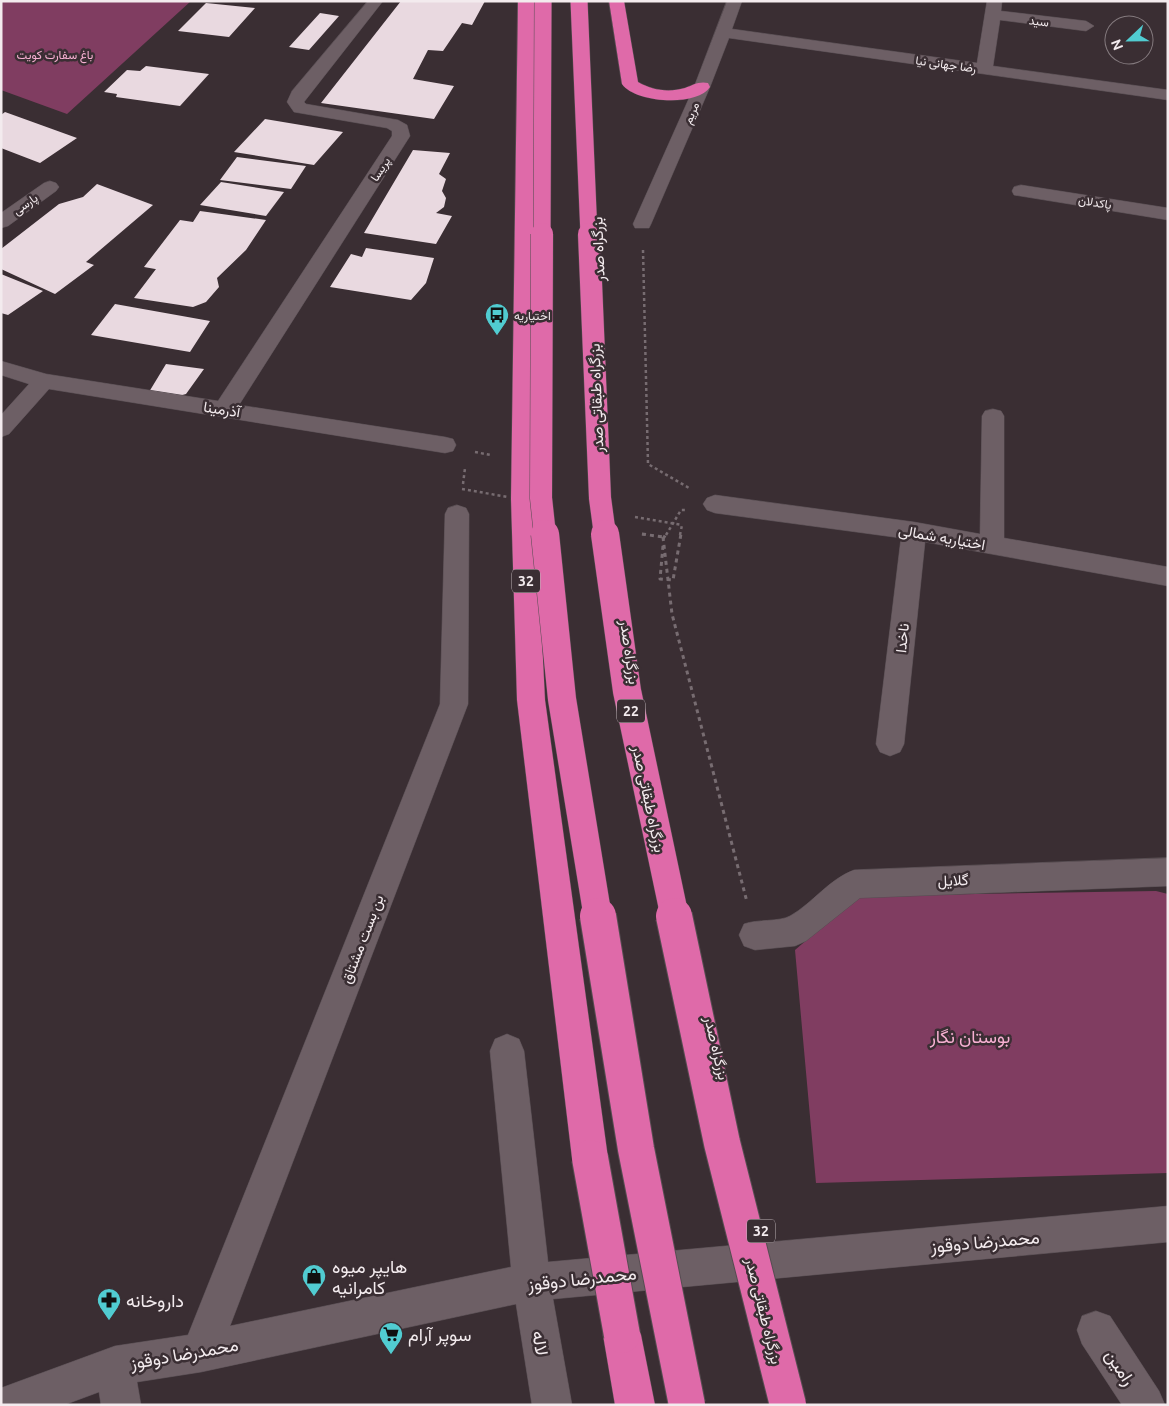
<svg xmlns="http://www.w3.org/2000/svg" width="1169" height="1406" viewBox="0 0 1169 1406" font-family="Ubuntu,Vazirmatn,sans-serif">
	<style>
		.green { fill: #803d61 }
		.building { fill: #e9d9e0 }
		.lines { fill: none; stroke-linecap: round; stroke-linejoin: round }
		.minor-casing { stroke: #574d52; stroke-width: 1 }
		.highway-casing { stroke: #574d52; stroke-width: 1 }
		.path-far1 { stroke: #776c71; stroke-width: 2.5; stroke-dasharray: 3 3; stroke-linecap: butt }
		.path { stroke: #776c71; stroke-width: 3; stroke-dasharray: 4 4; stroke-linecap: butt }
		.minor { fill: #6d5f65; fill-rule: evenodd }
		.highway { fill: #df6aa9; fill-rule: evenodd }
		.highway-bridge-far3-casing { stroke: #574d52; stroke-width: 18; stroke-linecap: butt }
		.highway-bridge-far2-casing { stroke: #574d52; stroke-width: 23; stroke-linecap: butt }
		.highway-bridge-far1-casing { stroke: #574d52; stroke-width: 29; stroke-linecap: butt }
		.highway-bridge-casing { stroke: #574d52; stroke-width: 38; stroke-linecap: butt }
		.path-bridge { stroke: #776c71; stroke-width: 2.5; stroke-dasharray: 3 3; stroke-linecap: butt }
		.highway-bridge-far3 { stroke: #df6aa9; stroke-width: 17 }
		.highway-bridge-far2 { stroke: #df6aa9; stroke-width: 22 }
		.highway-bridge-far1 { stroke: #df6aa9; stroke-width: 28 }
		.highway-bridge { stroke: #df6aa9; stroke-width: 36 }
		.labels { text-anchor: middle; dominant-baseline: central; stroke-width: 5; stroke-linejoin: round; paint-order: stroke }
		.far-street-label { font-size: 12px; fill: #f3ebee; stroke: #3a2e33 }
		.far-park-label { font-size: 12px; fill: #f7b0d2; stroke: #3a2e33 }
		.far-poi-label { font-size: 12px; fill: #f3ebee; stroke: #3a2e33; text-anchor: start }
		.shield { fill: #3a2e33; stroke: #bcb2b6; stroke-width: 1 }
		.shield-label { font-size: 14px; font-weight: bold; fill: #f3ebee }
		.street-label { font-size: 15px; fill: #f3ebee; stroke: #3a2e33 }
		.near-park-label { font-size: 18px; fill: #f7b0d2; stroke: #3a2e33 }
		.near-street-label { font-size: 18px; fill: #f3ebee; stroke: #3a2e33 }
		.near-poi-label { font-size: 18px; fill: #f3ebee; stroke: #3a2e33; text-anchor: start }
	</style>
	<rect width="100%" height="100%" fill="#3a2e33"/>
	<path class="green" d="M1,1H191L67,114L1,90Z
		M1156,891L1168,894V1173L816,1183L795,950L858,896Z"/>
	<path class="building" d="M401,1H485L472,25L462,23L443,51L428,50L413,79L454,86L434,119L321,103Z
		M206,3L255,8L229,37L178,31Z
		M320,13L339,16L309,50L289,47Z
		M146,66L209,74L180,106L116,97L117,94L104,92L127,70L140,71Z
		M5,112L77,138L40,163L1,148V115Z
		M265,119L343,132L314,165L234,152Z
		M413,150L450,153L439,174L446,179L442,191L446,198L444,207L436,213L452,216L436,244L364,233Z
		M237,157L306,166L291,189L220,180Z
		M221,182L284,192L266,216L200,205Z
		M97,184L153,205L86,262L94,265L55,294L1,269V249L59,204L83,197Z
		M200,211L266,220L246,250L217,278L219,287L206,302L193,307L134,298L156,269L172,272L144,267L180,220L193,222Z
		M366,248L434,258L426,283L411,300L330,287L351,254L362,257Z
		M1,274L43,291L8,315L1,313Z
		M115,304L210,321L190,352L91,335Z
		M166,364L204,369L186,394L171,398L149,392Z"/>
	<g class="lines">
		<g class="minor-casing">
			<path id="minor" d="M368,1H383L304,102L306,104L398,120L407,125L410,136L239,405L445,437L453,439L456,445L453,451L445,453L49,389L9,434L1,437V415L29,384L1,375V361L46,374L218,401L392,136V131L387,128L294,112L287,102L292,91Z
				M727,1H742L732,29L977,63L987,1H1002L1001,11L1086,21L1094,26L1086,31L1000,20L993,66L1168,90V100L729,38L710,87L651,224L649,228H635L633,224L694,87Z
				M50,181L56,183L59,187L56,191L8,226L1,228V213L44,183Z
				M1021,185L1168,208V220L1014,195L1012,191L1014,187Z
				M993,409L1001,411L1004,416V538L1168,567V586L925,542L904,744L900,752L890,756L880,752L876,744L901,538L715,513L707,510L703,504L707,498L715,495L914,522L980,534L982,416L985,411Z
				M457,505L466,508L469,514L468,704L230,1326L511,1267L490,1051L495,1039L507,1034L519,1039L524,1051L548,1262L1168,1206V1242L553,1299L572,1405H532L516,1304L201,1372L137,1382L141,1405H101L99,1392L64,1405H1V1388L9,1385L115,1346L188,1335L440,704L445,514L448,508Z
				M1168,858V886L860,898L806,941L795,946L755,950L744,946L739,935L744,924C757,919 779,922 790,916C813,903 829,879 854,870Z
				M1096,1311L1110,1316L1159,1391L1165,1405H1122L1082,1344L1077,1330L1082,1316Z"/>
		</g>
		<g class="highway-casing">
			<path id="highway" d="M518,1H534L535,499L545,700L608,1158L603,1171L590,1176L577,1171L572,1158L517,700L511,499Z
				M609,1H624L638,82C652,90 668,93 685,88C693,85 699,81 708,83L710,87C697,107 635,103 622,84Z
				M622,1316L636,1321L641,1335L655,1405H615L603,1335L608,1321Z"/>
		</g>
		<path class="path-far1" d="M643,250L648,464L689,488
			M475,452L491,455
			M463,484L465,468
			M642,534L648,535
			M666,535L681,510H686
			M680,535L682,525"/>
		<path class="path" d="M642,534L663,537
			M663,537L672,614L747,902
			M663,539L666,534
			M663,546L660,579L673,580L681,534"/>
		<use href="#minor" class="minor"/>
		<use href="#highway" class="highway"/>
		<g class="highway-bridge-far3-casing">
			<path id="highway-bridge-far3" d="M579,1L589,235
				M542,235L543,1"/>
		</g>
		<g class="highway-bridge-far2-casing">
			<path id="highway-bridge-far2" d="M542,234L541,498L545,535
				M589,234L600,498L605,535"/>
		</g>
		<g class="highway-bridge-far1-casing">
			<path id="highway-bridge-far1" d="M545,534L562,699L598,918
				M605,534L627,691L675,918"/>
		</g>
		<g class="highway-bridge-casing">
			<path id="highway-bridge" d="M598,916L636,1149L687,1405
				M674,916L722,1143L788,1405
				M590,1158L622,1335"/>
		</g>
		<path class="path-bridge" d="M462,489L508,497
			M635,517L682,525"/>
		<use href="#highway-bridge-far3" class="highway-bridge-far3"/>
		<use href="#highway-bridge-far2" class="highway-bridge-far2"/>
		<use href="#highway-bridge-far1" class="highway-bridge-far1"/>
		<use href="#highway-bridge" class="highway-bridge"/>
	</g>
	<defs>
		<g id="bus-pin" transform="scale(1.25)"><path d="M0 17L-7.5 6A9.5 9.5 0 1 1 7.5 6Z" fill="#51ccd1" stroke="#3a2e33"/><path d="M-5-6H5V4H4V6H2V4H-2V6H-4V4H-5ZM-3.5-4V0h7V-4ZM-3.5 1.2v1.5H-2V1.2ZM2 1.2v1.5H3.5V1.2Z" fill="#111"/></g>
		<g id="shop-pin" transform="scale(1.25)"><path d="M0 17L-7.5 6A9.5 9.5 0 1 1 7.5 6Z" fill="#51ccd1" stroke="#3a2e33"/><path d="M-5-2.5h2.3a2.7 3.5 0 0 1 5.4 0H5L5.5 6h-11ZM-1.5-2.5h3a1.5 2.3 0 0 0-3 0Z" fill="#111"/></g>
		<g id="pharmacy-pin" transform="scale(1.25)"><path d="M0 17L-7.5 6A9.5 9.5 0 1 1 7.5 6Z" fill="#51ccd1" stroke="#3a2e33"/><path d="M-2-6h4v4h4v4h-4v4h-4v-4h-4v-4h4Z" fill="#111"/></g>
		<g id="supermarket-pin" transform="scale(1.25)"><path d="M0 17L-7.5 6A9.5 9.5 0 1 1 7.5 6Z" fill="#51ccd1" stroke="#3a2e33"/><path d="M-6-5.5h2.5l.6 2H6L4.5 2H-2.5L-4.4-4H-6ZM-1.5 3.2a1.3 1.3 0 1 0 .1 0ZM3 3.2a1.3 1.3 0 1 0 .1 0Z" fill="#111"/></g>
	</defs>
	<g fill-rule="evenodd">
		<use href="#bus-pin" x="497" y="315"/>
		<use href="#shop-pin" x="314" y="1276"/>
		<use href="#pharmacy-pin" x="109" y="1300"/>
		<use href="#supermarket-pin" x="391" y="1334"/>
	</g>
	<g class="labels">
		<g class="far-street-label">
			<text transform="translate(1039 21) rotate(7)">سید</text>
			<text transform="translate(946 64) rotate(8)">رضا جهانی نیا</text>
			<text transform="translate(691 113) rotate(-67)">مریم</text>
			<text transform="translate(380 169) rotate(-57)">پریسا</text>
			<text transform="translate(1095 202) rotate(9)">پاکدلان</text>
			<text transform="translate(25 204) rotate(-35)">پارسی</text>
		</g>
		<g class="far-park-label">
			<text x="55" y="54">باغ سفارت کویت</text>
		</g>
		<g class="far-poi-label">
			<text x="514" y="315">اختیاریه</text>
		</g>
		<g class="shield">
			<rect x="512" y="569.5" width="28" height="23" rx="4"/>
			<rect x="617" y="699.5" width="28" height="23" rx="4"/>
			<rect x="747" y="1219.5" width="28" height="23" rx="4"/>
		</g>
		<g class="shield-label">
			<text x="526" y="581">32</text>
			<text x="631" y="711">22</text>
			<text x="761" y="1231">32</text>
		</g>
		<g class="street-label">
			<text transform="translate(598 249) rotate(-92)">بزرگراه صدر</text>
			<text transform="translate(596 398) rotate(-92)">بزرگراه طبقاتی صدر</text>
			<text transform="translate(222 409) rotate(9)">آذرمینا</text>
			<text transform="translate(942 537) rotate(10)">اختیاریه شمالی</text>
			<text transform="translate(902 638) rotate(-84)">ناخدا</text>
			<text transform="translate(630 652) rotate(82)">بزرگراه صدر</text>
			<text transform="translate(649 799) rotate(78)">بزرگراه طبقاتی صدر</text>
			<text transform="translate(953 880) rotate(-2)">گلایل</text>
			<text transform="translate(362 939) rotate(-69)">بن بست مشتاق</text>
			<text transform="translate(717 1048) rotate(77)">بزرگراه صدر</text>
			<text transform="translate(764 1311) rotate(76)">بزرگراه طبقاتی صدر</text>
		</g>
		<g class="near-park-label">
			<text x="970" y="1036">بوستان نگار</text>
		</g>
		<g class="near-street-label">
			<text transform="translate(985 1241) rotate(-5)">محمدرضا دوقوز</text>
			<text transform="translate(582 1278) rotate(-6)">محمدرضا دوقوز</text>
			<text transform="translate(541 1343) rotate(81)">لاله</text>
			<text transform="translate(184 1353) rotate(-10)">محمدرضا دوقوز</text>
			<text transform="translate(1121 1367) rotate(57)">رامین</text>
		</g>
		<g class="near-poi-label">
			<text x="332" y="1266">هایپر میوه<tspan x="332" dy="21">کامرانیه</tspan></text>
			<text x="126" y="1300">داروخانه</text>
			<text x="408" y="1334">سوپر آرام</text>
		</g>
	</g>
	<rect width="1169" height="1406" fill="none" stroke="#f3ebee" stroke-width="5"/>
	<g transform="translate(1129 40) rotate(248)"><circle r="24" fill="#3a2e33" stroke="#847a7e"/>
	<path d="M0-4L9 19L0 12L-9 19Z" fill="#51ccd1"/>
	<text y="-8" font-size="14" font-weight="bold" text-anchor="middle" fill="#f3ebee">N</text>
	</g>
</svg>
